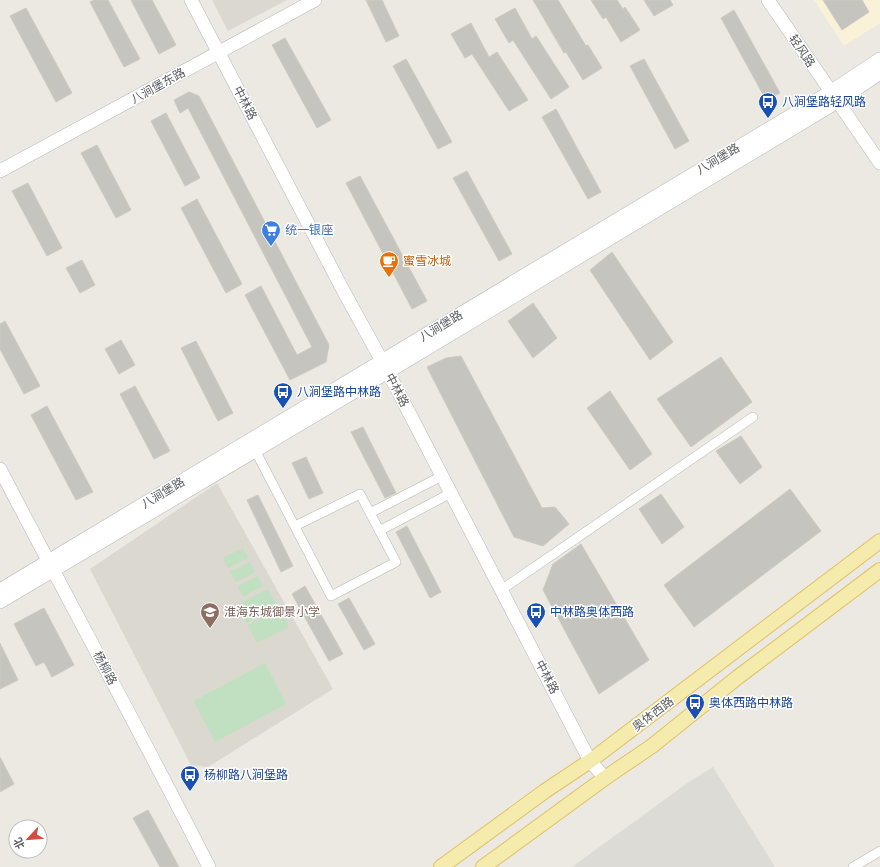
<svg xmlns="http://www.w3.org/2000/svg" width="880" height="867" viewBox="0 0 880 867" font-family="Karla,'Noto Sans SC',sans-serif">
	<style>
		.commercial { fill: #f9f2d8 }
		.industrial { fill: #dcdbd5 }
		.education { fill: #dad8cf }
		.green { fill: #c0e0c1 }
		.building { fill: #c6c4be; stroke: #cecac0 }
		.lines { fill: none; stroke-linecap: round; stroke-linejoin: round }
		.street-casing { stroke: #b4b6ba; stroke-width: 10 }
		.secondary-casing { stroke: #b5b7bc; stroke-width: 14 }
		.primary-casing { stroke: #dfc165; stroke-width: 16 }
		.street { stroke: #fff; stroke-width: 9 }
		.secondary { stroke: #fff; stroke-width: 13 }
		.primary { stroke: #f5ebac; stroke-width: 14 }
		.labels { text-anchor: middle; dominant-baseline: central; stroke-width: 3; stroke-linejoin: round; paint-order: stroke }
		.street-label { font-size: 12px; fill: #5a5c60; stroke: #fff }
		.transit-label { font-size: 12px; fill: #164399; stroke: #fff; text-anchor: start }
		.shop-label { font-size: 12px; fill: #366cbe; stroke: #fff; text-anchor: start }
		.food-label { font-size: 12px; fill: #c56008; stroke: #fff; text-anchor: start }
		.education-label { font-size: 12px; fill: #785e54; stroke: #fff; text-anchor: start }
	</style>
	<rect width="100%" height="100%" fill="#ebe9e1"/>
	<path class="commercial" d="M814,0H880V23L844,46Z"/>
	<path class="industrial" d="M713,767L775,867H572L686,784Z"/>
	<path class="education" d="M212,0H287L228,31Z
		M217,483L333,689L208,767L191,765L90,569Z"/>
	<path class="green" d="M243,548L248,558L228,568L223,558Z
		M250,562L255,572L236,582L230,572Z
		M258,576L263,586L243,597L238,586Z
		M268,589L278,607L246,623L237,605Z
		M279,608L289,627L257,643L248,625Z
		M265,663L286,704L215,742L194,701Z"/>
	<path class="building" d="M94,0H108L140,59L124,67L90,2Z
		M131,0H152L176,45L159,54Z
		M366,0H382L399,36L386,42Z
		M533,0H558L586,46L588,45L602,68L583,80L566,52L564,53Z
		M591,0H617L623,9L625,7L640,30L621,42L606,17L603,19Z
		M644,0H670L673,5L654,16Z
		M823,0H862L869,12L842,30Z
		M26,8L72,93L56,102L10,16Z
		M515,8L532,39L536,36L569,87L551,99L513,40L509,43L495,19Z
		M734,10L780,93L766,100L721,18Z
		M471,23L489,57L497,52L528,100L509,111L472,54L465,58L451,34Z
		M285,38L331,120L317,128L272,45Z
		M406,59L452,142L438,149L393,66Z
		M644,59L689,141L675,149L630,66Z
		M189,92L199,96L329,345L326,362L290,380L245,295L261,286L297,355L312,347L188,108L180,113L174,100Z
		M556,109L601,192L588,199L542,117Z
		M166,113L200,178L185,186L151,121Z
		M97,145L131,210L116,218L81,153Z
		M467,171L512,254L499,261L453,178Z
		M360,176L427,301L412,309L346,183Z
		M28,183L62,248L47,256L12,191Z
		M197,199L242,284L226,293L181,208Z
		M612,252L673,342L650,360L590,270Z
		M82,260L95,285L80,293L66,268Z
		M533,303L557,338L533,358L508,321Z
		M5,321L40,386L24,394L0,349V324Z
		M121,340L135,365L119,374L105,349Z
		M196,341L233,413L218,421L181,348Z
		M461,356L542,508L555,507L569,524L543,546L514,537L427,367L446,358Z
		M721,357L752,402L691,447L657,399Z
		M135,386L170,451L154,459L120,394Z
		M610,391L652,454L630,470L587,408Z
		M47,406L93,492L76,500L31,415Z
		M363,427L396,493L385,498L351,432Z
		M741,436L762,467L740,484L716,451Z
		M306,457L323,493L309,499L292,463Z
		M790,489L821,531L694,627L664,585Z
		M661,494L684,527L662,544L639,509Z
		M258,495L293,566L281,572L247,500Z
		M407,526L441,592L430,598L396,532Z
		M581,544L649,660L599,694L543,590L553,564Z
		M305,586L343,654L329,661L292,594Z
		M349,598L375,644L364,650L338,604Z
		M44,608L74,665L52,677L44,662L36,666L14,624Z
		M0,643L18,680L0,689Z
		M0,757L14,784L0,792Z
		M148,810L179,867H160L133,818Z"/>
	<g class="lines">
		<g class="street-casing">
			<path id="street" d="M255,450L331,596L396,562L360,494L295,526
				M370,513L442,476
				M379,531L451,493
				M501,590L753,417
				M853,867L880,851"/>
		</g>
		<g class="secondary-casing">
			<path id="secondary" d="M191,0L344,292L388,372L590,761L605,778
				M768,0L880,163
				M0,171L315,0
				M0,469C69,602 141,733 209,867
				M0,590L830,92L880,59
				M0,602L388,372L837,102L880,73"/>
		</g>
		<g class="primary-casing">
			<path id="primary" d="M441,867L545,791L590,761L880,541
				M483,867L605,778L652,746L738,677L880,570"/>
		</g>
		<use href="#street" class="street"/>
		<use href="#secondary" class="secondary"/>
		<use href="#primary" class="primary"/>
	</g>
	<defs>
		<g id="bus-pin" transform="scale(1)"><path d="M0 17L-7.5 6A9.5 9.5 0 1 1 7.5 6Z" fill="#1a4fb4" stroke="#fff"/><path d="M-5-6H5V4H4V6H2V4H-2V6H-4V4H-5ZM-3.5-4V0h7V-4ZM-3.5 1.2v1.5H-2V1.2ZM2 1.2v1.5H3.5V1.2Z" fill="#fff"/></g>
		<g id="supermarket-pin" transform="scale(1)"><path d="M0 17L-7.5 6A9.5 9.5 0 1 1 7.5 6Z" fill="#3f7fe0" stroke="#fff"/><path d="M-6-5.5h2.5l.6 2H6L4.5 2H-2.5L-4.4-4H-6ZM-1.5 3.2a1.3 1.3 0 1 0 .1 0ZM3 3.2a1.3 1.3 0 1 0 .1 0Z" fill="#fff"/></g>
		<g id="cafe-pin" transform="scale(1)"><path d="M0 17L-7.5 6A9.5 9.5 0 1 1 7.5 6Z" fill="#e8710a" stroke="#fff"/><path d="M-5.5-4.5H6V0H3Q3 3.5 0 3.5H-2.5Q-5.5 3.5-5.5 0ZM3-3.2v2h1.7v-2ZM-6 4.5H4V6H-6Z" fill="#fff"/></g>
		<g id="school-pin" transform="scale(1)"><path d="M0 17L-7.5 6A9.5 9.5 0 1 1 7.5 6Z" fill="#8d6e63" stroke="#fff"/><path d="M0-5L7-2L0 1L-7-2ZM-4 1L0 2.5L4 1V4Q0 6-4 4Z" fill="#fff"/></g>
	</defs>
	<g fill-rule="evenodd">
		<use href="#bus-pin" x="768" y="102"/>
		<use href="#supermarket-pin" x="271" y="230"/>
		<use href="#cafe-pin" x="389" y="261"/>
		<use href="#bus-pin" x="283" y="392"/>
		<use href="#school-pin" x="210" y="612"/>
		<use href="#bus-pin" x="536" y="612"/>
		<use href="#bus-pin" x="695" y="703"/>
		<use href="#bus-pin" x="190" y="775"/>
	</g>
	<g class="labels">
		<g class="street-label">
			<text transform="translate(802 51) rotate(56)">轻风路</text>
			<text transform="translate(158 86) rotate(-29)">八涧堡东路</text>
			<text transform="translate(245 103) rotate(62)">中林路</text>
			<text transform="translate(718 159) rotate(-31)">八涧堡路</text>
			<text transform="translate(441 326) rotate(-31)">八涧堡路</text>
			<text transform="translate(397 390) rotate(62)">中林路</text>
			<text transform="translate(163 493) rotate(-31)">八涧堡路</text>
			<text transform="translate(105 668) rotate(62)">杨柳路</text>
			<text transform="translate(547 677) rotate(62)">中林路</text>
			<text transform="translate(653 714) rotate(-37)">奥体西路</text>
		</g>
		<g class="transit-label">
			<text x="782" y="102">八涧堡路轻风路</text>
			<text x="297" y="392">八涧堡路中林路</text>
			<text x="550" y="612">中林路奥体西路</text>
			<text x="709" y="703">奥体西路中林路</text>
			<text x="204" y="775">杨柳路八涧堡路</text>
		</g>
		<g class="shop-label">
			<text x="285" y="230">统一银座</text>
		</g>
		<g class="food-label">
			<text x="403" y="261">蜜雪冰城</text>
		</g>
		<g class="education-label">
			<text x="224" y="612">淮海东城御景小学</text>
		</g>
	</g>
	<g transform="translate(28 839) rotate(244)"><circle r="19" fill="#ffffff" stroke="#bdbebf"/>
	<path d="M0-3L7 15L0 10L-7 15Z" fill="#d34e3e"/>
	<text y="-6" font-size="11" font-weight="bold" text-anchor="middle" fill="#5a5c60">北</text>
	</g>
</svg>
